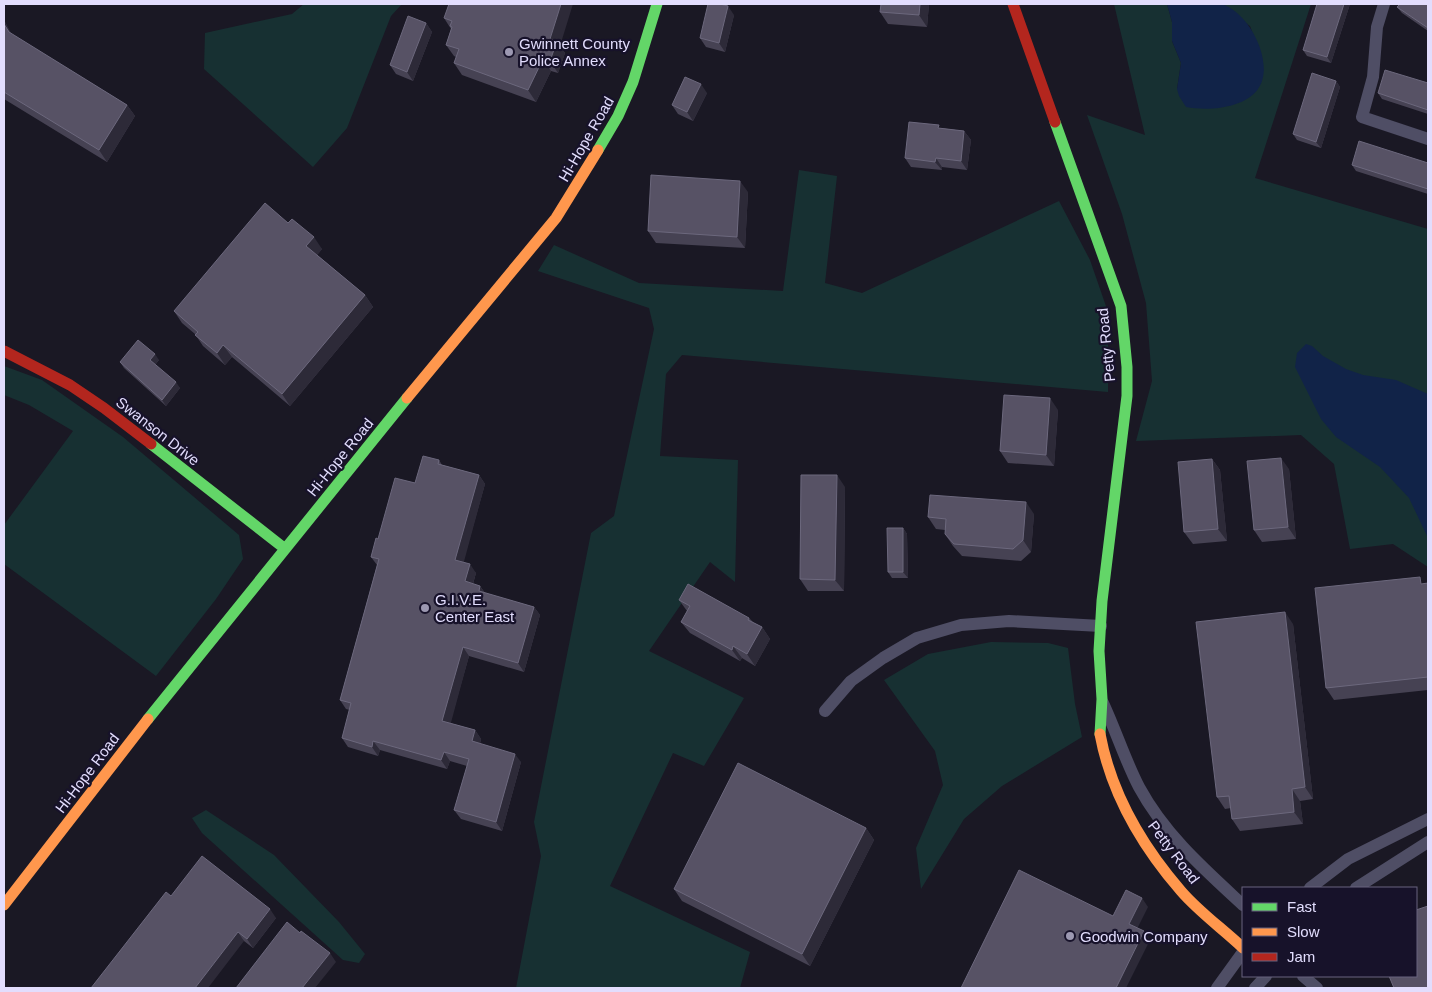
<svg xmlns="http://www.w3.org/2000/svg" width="1432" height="992" viewBox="0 0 1432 992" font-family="Helvetica,sans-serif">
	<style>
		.green { fill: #173032 }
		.water { fill: #112348 }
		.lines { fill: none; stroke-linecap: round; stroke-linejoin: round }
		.street { stroke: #4f4e65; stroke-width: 12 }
		.fast { stroke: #63d668; stroke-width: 11 }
		.slow { stroke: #ff974d; stroke-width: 11 }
		.jam { stroke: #b3261e; stroke-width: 11 }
		.wall { fill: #464253 }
		.shaded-wall { fill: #2d2a38 }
		.building { fill: #575265; stroke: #6c687d }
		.poi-dot { fill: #9c98b1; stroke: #17122a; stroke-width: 2 }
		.labels { text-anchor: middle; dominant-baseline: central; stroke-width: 4.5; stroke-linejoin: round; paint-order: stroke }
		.poi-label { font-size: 15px; fill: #e2ddfd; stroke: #17122a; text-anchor: start }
		.street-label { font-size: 15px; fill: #e2ddfd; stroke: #17122a }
	</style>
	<rect width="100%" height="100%" fill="#1a1824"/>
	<path class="green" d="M304,4H402L391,16L347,128L313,167L204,69L205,33L292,14Z
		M1114,4H1167L1172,22V41L1181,63L1177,89L1254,37L1250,26L1220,4H1311L1255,178L1428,229V567L1393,544L1350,549L1334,464L1301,435L1136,441L1152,381L1146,303L1122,214L1087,115L1145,135Z
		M799,170L837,176L825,283L862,293L1059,201L1090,260L1108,312V392L682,355L666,374L660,456L738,460L735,582L710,562L649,651L744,698L704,766L673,753L610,886L750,952L740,988H516L541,856L534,822L591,533L614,516L654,329L649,308L538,271L554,245L639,283L783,291Z
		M4,366L42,380L123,437L239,535L243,559L216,599L156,676L4,564V525L73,431L29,405L4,395Z
		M991,642L1048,643L1068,648L1075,704L1082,737L1002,786L964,819L921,889L916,848L943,785L935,751L884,680L928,654Z
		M206,810L274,855L339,922L365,954L359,963L343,960L202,833L192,818Z"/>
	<path class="water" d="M1167,4C1180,4 1209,1 1221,4C1249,11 1276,64 1258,89C1244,109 1207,111 1186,107L1179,96L1177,89L1181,63L1172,41V22Z
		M1306,344L1312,346L1323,356L1346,369L1363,375L1396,380L1428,394V538L1409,498L1380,467L1336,437L1321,419L1295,367L1297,353Z"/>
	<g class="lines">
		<path class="street" d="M1384,4L1377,27L1373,77L1362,117L1428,139
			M1103,703C1116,731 1125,760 1139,787C1165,835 1204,869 1243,905
			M825,711L851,681L883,658L917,638L961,625L1009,621L1101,626
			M1310,888L1348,859L1428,819
			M1356,888L1428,842
			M1303,976L1317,988
			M1217,988L1243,952
			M1255,988L1266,976"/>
		<path class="fast" d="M1055,122L1121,306L1127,367V396L1102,601L1099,651L1102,699L1100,734
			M598,150L618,116L633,82L657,4
			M151,444L284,548
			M148,719L407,398"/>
		<path class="slow" d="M407,398L556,218L598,150
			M1100,734C1111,793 1142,846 1181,891C1199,912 1223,929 1243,948
			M4,905L148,719"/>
		<path class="jam" d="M1013,4L1055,122
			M4,351L70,385L104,408L151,444"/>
	</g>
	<path class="wall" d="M929,4L927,27L888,24L880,12Z
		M1317,4H1350L1331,63L1307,56L1303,50Z
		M1428,4V31L1402,13L1397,7Z
		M734,15L725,52L706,47L700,38Z
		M444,18L560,46L565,53L558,73L551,71L536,102L462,75L454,63L456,57L454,56L446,45L451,29Z
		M4,20L11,34L127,105L135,116L107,162L4,99Z
		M426,23L432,32L413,81L396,74L390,65Z
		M1336,81L1340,87L1321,148L1297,140L1293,134Z
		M1428,83V114L1382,99L1378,93Z
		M707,93L693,121L678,114L672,105Z
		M941,128L964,131L971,140L967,170L942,167V170L911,167L905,158Z
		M1428,163V194L1356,171L1352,165Z
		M748,192L745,248L656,243L648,231Z
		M288,223L322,249L317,255L365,295L373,307L290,406L232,357L225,365L203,346L195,334L182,323L174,311Z
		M159,360L155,365L180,388L166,406L124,368L120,362Z
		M1058,410L1054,466L1008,463L1000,451Z
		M1212,459L1220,470L1227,541L1193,544L1184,532Z
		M439,460L442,465L479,475L485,484L463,562L476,573L473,584L480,586L485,593L534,607L540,615L524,672L469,656L450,723L475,730L481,739L480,744L521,762L502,831L461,819L454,810L467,766L450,761L447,769L380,750L378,756L348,747L342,738L350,710L346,709L340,700L377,565L371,557L378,539L415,483Z
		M1289,469L1296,539L1262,542L1254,530Z
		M845,487L844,591H808L800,579Z
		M1034,514L1031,552L1021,561L962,556L953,546L945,534V530L936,529L928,517Z
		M903,528L907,534L908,578H892L888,572Z
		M1424,583H1428V690L1334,700L1326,688Z
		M679,600L749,618L753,622L762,627L770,639L755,666L742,658L740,661L690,633L681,622L687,611Z
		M1293,624L1313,799L1300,801L1303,824L1240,831L1232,819L1231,808L1225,809L1217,797Z
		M866,828L874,840L810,966L682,901L674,889Z
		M171,896L276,918L253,948L244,941Z"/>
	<path class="shaded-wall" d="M561,4H573L560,46L565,53L558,73L550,61V39Z
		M920,4H929L927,27L919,15Z
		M1344,4H1350L1331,63L1327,57Z
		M728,6L734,15L725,52L719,43Z
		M4,20L17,44L4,24Z
		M426,23L432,32L413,81L407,72Z
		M543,59L551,71L536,102L528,90Z
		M1336,81L1340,87L1321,148L1316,142Z
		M701,84L707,93L693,121L687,112Z
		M127,105L135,116L107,162L99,150Z
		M964,131L971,140L967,170L961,161Z
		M936,158L942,167V170L935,162Z
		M740,181L748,192L745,248L737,237Z
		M314,237L322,249L315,258L306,246Z
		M365,295L373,307L290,406L282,394Z
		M223,345L232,357L225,365L217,353Z
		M155,354L159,360L154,366L150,360Z
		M176,382L180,388L166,406L162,400Z
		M1050,398L1058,410L1054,466L1046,455Z
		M1281,458L1289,469L1296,539L1288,527Z
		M1212,459L1220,470L1227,541L1218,529Z
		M479,475L485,484L462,569L455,560Z
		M837,475L845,487L844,591L835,580Z
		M1026,502L1034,514L1031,552L1023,540Z
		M903,528L907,534L908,578L903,572Z
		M470,564L476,573L471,590L465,581Z
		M480,586L486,595L479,591Z
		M534,607L540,615L524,672L518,663Z
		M1285,612L1293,624L1313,799L1305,787Z
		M762,627L770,639L755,666L747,654Z
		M733,646L742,658L740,661L732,650Z
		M463,647L469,656L449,730L442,721Z
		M475,730L481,739L478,750L472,741Z
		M373,741L380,750L378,756L372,747Z
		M444,752L450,761L447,769L441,760Z
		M515,754L521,762L502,831L496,822Z
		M1292,789L1300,801L1303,824L1294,812Z
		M866,828L874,840L810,966L802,954Z
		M1142,898L1148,907L1135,933L1129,924Z
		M270,909L276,918L253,948L247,939Z
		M1144,931L1150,940L1126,988H1116Z
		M238,932L244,941L208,988H195Z
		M330,953L336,962L315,988H302Z"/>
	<path class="building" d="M449,4H561L550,39L557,41L550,61L543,59L528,90L454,63L459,49L446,45L452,27L450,26L452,21L444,18Z
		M708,4H720L728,6L719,43L700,38Z
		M881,4H920L919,15L880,12Z
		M1317,4H1344L1327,57L1303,50Z
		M1400,4H1428V28L1397,7Z
		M408,16L426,23L407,72L390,65Z
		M4,24L9,32L127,105L99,150L4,92Z
		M1385,70L1428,83V110L1378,93Z
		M1312,73L1336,81L1316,142L1293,134Z
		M685,77L701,84L687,112L672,105Z
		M909,122L939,125L938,128L964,131L961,161L936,158L935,162L905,158Z
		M1359,141L1428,163V189L1352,165Z
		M651,175L740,181L737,237L648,231Z
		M265,203L288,223L292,219L314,237L306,246L365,295L282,394L223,345L217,353L195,335L198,332L174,311Z
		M138,340L155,354L150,360L176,382L162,400L120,362Z
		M1004,395L1050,398L1046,455L1000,451Z
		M423,456L439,460L438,464L479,475L455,560L470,564L465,581L480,586L479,591L534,607L518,663L463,647L442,721L475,730L472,741L515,754L496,822L454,810L469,759L444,752L441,760L373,741L372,747L342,738L351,703L340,700L379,559L371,557L376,538L378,539L395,478L415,483Z
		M1281,458L1288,527L1254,530L1247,461Z
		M1212,459L1218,529L1184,532L1178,462Z
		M801,475H837L835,580L800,579Z
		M930,495L1026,502L1023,540L1013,549L954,544L945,534L946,519L928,517Z
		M887,528H903V572H888Z
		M1420,577L1421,584L1428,583V677L1326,688L1315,588Z
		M688,584L749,618L748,620L762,627L747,654L733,646L732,650L681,622L690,606L679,600Z
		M1285,612L1305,787L1292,789L1294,812L1232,819L1229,796L1217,797L1196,622Z
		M738,763L866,828L802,954L674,889Z
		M202,856L270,909L247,939L238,932L195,988H91L166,892L171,896Z
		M1019,870L1113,916L1126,890L1142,898L1129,924L1144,931L1116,988H961Z
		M1428,906V988H1394L1389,976H1416V910Z
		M287,922L300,933L301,931L330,953L302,988H236Z"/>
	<g class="poi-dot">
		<circle cx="509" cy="52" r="5"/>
		<circle cx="425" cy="608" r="5"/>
		<circle cx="1070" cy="936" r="5"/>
	</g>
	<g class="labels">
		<g class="poi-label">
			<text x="519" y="43">Gwinnett County<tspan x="519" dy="17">Police Annex</tspan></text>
			<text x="435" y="599">G.I.V.E.<tspan x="435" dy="17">Center East</tspan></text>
			<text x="1080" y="936">Goodwin Company</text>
		</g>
		<g class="street-label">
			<text transform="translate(586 139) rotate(-60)">Hi-Hope Road</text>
			<text transform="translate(1106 345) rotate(-96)">Petty Road</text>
			<text transform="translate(158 431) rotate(38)">Swanson Drive</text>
			<text transform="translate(340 457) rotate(-51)">Hi-Hope Road</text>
			<text transform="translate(87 773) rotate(-53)">Hi-Hope Road</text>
			<text transform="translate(1174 852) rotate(53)">Petty Road</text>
		</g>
	</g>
	<rect width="1432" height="992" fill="none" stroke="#e2ddfd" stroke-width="10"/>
	<rect x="1242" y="887" width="175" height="90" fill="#17122a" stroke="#68637e"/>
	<rect x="1252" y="903" width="25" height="8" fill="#63d668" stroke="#68637e"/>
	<text x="1287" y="912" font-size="15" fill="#e2ddfd">Fast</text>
	<rect x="1252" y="928" width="25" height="8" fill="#ff974d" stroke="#68637e"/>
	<text x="1287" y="937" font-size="15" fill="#e2ddfd">Slow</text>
	<rect x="1252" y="953" width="25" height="8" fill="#b3261e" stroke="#68637e"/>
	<text x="1287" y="962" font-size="15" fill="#e2ddfd">Jam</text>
</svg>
